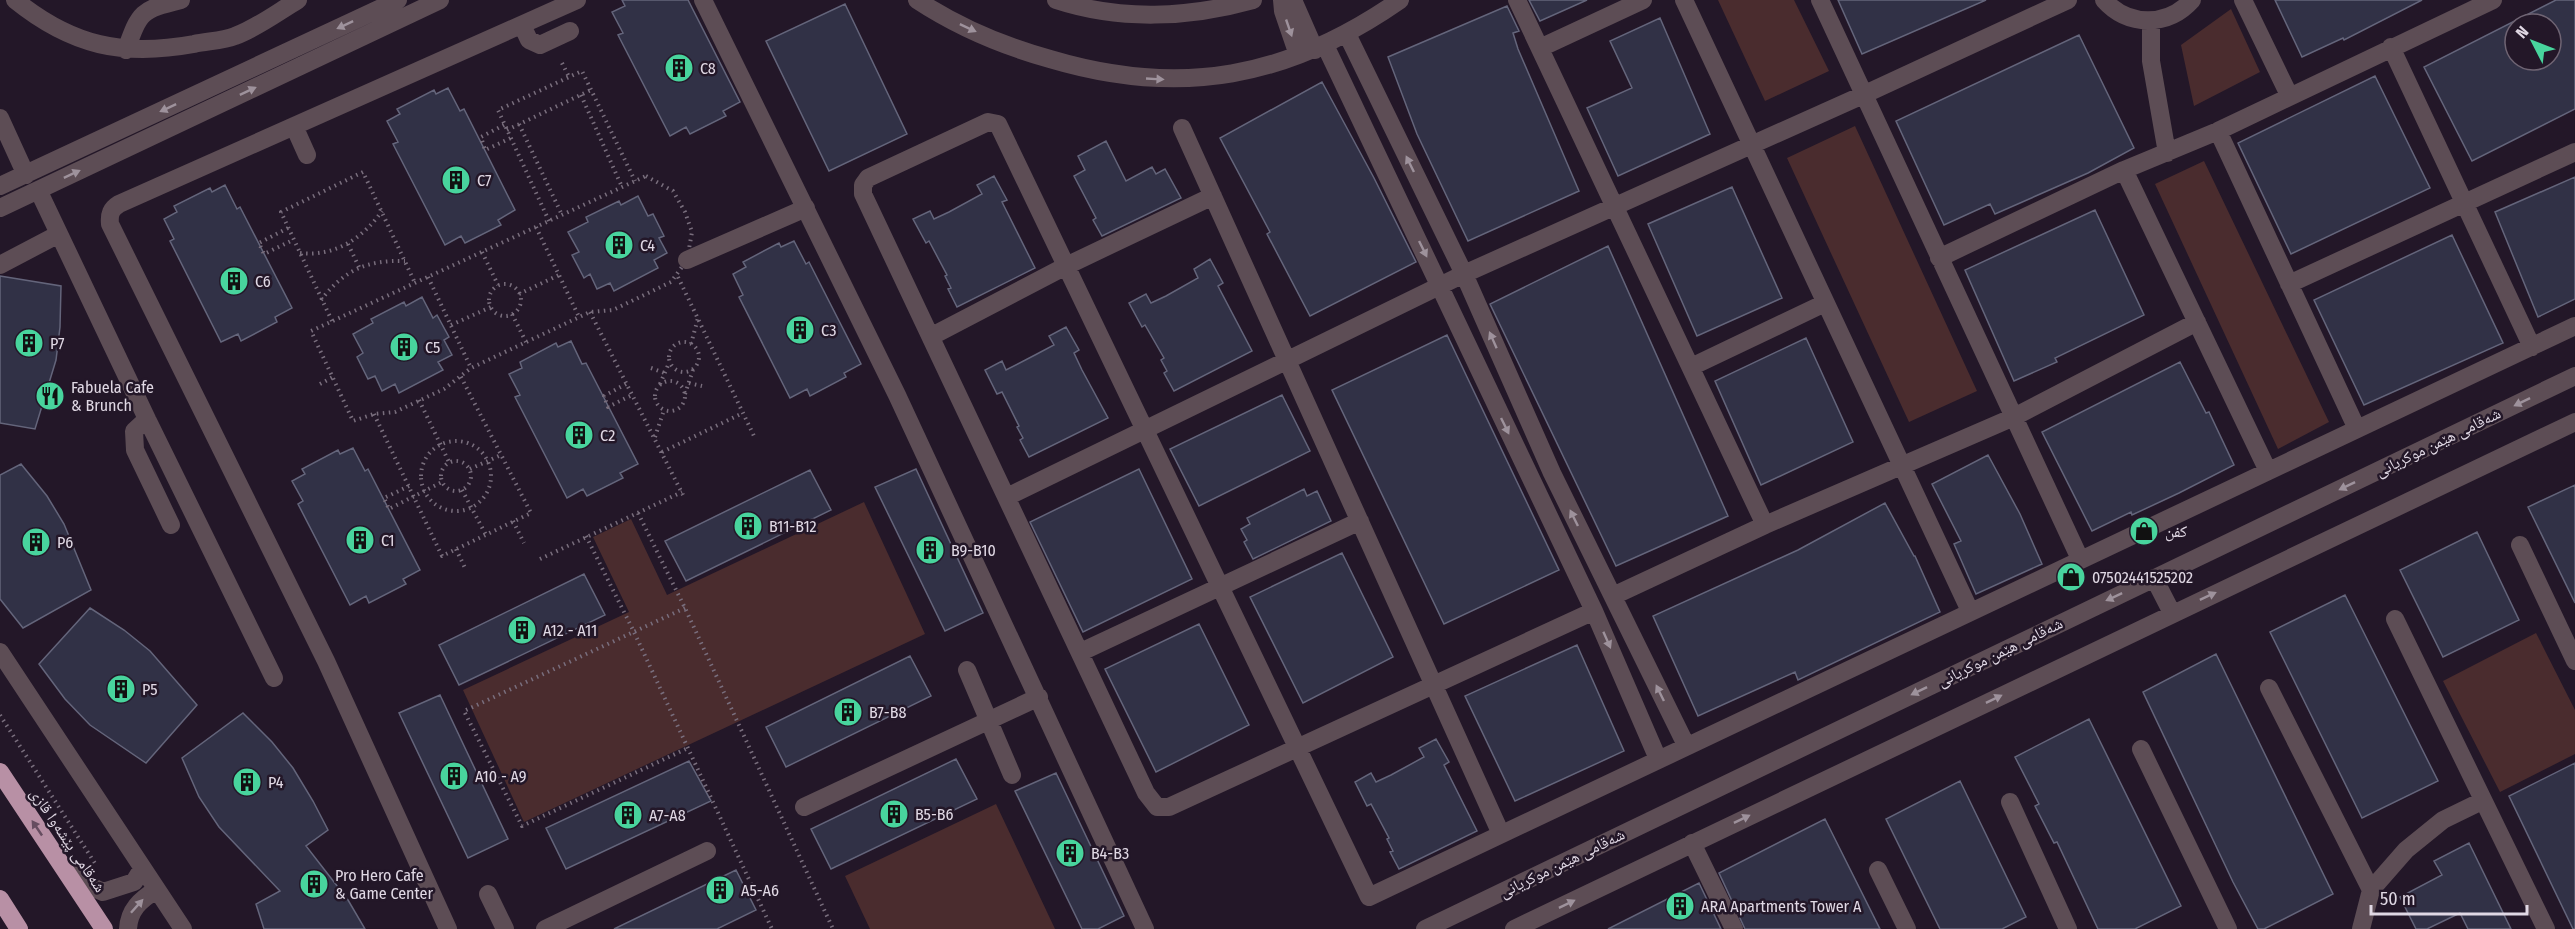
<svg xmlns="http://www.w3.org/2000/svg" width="2575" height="929" viewBox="0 0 2575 929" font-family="'Fira Sans Condensed','Noto Naskh Arabic',sans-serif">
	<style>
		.green { fill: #4a2c2e }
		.building { fill: #313146; stroke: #64657b; stroke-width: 1.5; fill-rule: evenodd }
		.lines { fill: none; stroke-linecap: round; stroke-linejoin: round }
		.path { stroke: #796e7d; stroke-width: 4; stroke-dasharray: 1.5 4.5; stroke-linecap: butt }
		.minor { stroke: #5d4d55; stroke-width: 18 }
		.highway { stroke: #b890a5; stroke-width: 18 }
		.oneway { fill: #9e929c }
		.oneway2 { fill: #664d60 }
		.labels { text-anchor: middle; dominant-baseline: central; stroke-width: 5; stroke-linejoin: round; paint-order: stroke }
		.poi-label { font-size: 16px; fill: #e0d8e4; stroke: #231728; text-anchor: start }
		.street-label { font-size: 16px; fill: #e0d8e4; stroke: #231728 }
	</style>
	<rect width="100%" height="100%" fill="#231728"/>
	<path class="green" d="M1718,0H1794L1829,71L1765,101Z
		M2231,9L2260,72L2194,106L2181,45Z
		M1855,126L1977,391L1909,422L1787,158Z
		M2204,161L2329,422L2278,449L2155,184Z
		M864,502L925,634L524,822L463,690L629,612L593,537L631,519L667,595Z
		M2536,633L2575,710V754L2500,792L2443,681Z
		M996,804L1055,929H870L845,876Z"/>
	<path class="building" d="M622,0H688L740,102L723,111L726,116L690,134L686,127L670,136L618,35L623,33L612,12L625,6Z
		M1529,0H1587L1540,21Z
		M1838,0H1986L1862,54Z
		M2275,0H2422L2344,40L2343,38L2302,57Z
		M2556,0H2575V109L2472,161L2424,67ZM2515,24H2551V60H2515Z
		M845,4L907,134L829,171L766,41Z
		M1507,6L1519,31L1513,33L1518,49L1579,191L1468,241L1417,134L1388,57Z
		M1660,18L1710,134L1618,176L1587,108L1632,88L1610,41Z
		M2079,35L2134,148L2088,173L1995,214L1990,204L1944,225L1896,121Z
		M2375,76L2430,188L2291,254L2238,143Z
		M1322,82L1374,178L1416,262L1310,316L1267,234L1270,232L1220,138Z
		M448,88L460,111L464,109L515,210L498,220L501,225L465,243L461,236L445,245L393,144L398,142L387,121L400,114L397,109L434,90L436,94Z
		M1106,141L1126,181L1152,167L1156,174L1165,169L1181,198L1102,236L1093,220L1096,218L1074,176L1085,170L1078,156Z
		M994,176L1007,200L1002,202L1035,268L957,307L948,289L951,288L945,276L947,275L929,241L926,243L913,219L930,211L934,219L949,212L982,194L977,185Z
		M2575,177V299L2538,317L2495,212Z
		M225,185L237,209L240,207L292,308L275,317L277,322L241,341L238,334L221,342L170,241L174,239L164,219L177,212L174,206L210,188L212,192Z
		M1732,187L1782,298L1697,336L1648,224Z
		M638,196L648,216L653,214L664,236L659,238L667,253L654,260L658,268L614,291L610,283L597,289L590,274L584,278L572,255L579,252L568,232L588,222L586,217L619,201L621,205Z
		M2095,210L2144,315L2055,358L2057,362L2014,381L1965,270Z
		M2452,235L2503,343L2364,405L2314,300Z
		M794,241L806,264L809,262L861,364L844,373L846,377L810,396L807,389L790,398L739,297L743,295L733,274L746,267L743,262L779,243L781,247Z
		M1608,246L1728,516L1616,566L1490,304Z
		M1210,259L1223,283L1218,286L1252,351L1174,391L1164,373L1167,371L1161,360L1164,358L1145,325L1142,327L1129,303L1146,294L1151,303L1166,296L1198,278L1194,269Z
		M0,276L61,286L60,327L56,360L35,429L0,423Z
		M422,297L433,318L437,315L449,337L444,340L452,355L438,362L443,370L399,393L395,384L382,391L375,376L368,379L357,357L363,353L353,334L373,323L371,319L404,302L406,306Z
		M1066,327L1079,350L1074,353L1082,370L1108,418L1029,457L1020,440L1023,438L1017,427L1019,426L1002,392L997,394L985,370L1002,361L1006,370L1035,355L1054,345L1049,336Z
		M1447,335L1559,570L1444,624L1332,390Z
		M1806,338L1853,442L1761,485L1715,381Z
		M571,341L582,364L586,363L638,464L620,473L623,478L587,496L583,489L567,498L515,397L520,395L509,374L522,368L520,362L556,343L558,347Z
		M2180,362L2206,413L2209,412L2234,465L2179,493L2132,515L2131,512L2092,531L2042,432Z
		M1282,395L1310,451L1199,506L1170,449Z
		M353,448L365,471L368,469L420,570L403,579L406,584L369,603L366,596L350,605L298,504L303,501L292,481L305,474L302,469L338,450L340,454Z
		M1988,455L2020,514L2042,564L1976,594L1954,544L1961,541L1932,484Z
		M21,464L47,496L64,524L91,590L23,628L0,599V475Z
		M916,469L983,613L945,631L875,487Z
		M1139,469L1192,579L1083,632L1030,522Z
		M810,470L831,510L686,581L665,541Z
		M2575,485V603L2528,507Z
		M1304,489L1307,496L1317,491L1331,521L1253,559L1244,542L1247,540L1241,529L1250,524L1247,518Z
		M1885,503L1914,556H1915L1940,612L1798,680L1795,672L1698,716L1653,616L1798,550Z
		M2477,532L2519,620L2443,657L2400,570Z
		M1342,553L1393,657L1303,703L1250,597Z
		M584,574L605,615L459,685L439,645Z
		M2345,595L2438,781L2362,818L2270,632Z
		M90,608L124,630L150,651L197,705L146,763L90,725L65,699L39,664Z
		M1199,624L1249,725L1156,772L1105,669Z
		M1577,645L1624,751L1515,801L1465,696Z
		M2216,654L2333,894L2264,929H2258L2233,882L2143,692Z
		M910,656L931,696L786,767L766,727Z
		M440,695L508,839L468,858L399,713Z
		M243,713L272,742L293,768L313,801L328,830L306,846L348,900L365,929H264L256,904L280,891L219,827L199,797L182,758Z
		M2089,719L2181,906L2135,929H2098L2057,842L2054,843L2035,806L2039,804L2015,757Z
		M1436,739L1449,762L1444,765L1477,831L1399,869L1390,852L1393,851L1387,839L1389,838L1371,804L1367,806L1355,782L1371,773L1376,782L1391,775L1424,757L1419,748Z
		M956,759L977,799L831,869L811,829Z
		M689,761L711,801L566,869L546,828Z
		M2575,763V929H2573L2509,796Z
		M1056,773L1124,916L1098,929H1082L1015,791Z
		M1960,781L2026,917L2002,929H1940L1886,819Z
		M1825,819L1880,929H1745L1719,873Z
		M2469,843L2511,929H2468L2460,913L2427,929H2416L2400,897L2442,875L2434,861Z
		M736,870L756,910L717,929H614Z
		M1699,883L1721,929H1608Z"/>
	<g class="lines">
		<path class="path" d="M562,63L569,77
			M581,95L622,187
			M519,124L562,215
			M504,125L481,137L485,150L511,138
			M507,130L591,90
			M646,176L673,191L685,212L692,232L687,260L671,282L613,310L590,312L471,368L444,389L395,412L374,414L353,421L311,331Z
			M549,221L498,110L582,71L635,181
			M536,227L579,317
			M288,228L259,243L264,254L293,240
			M348,244L359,267
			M482,252L498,285
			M300,253C335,257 363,238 382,211
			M428,277L471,368
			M678,277L754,436
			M489 300a16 16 0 1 1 32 0a16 16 0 1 1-32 0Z
			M519,294L559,275
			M321,300C345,269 368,260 405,261
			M590,312L683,495
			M512,314L526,342
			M332,321L281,212L363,172L415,283
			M451,325L491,307
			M669 357a15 15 0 1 1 30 0a15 15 0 1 1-30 0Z
			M691,344L698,318
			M651,368L665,373
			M655 396a15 15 0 1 1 30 0a15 15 0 1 1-30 0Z
			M689,383L702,386
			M320,384L333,377
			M626,384L604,396L608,407L632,395
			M660,384L669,363
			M685,394L693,370
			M419,400L449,462
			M374,414L442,556L531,513L460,375
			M655,437L664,410
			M421 476a35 35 0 1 1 70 0a35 35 0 1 1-70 0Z
			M662,452L743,413
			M441 476a15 15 0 1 1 30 0a15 15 0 1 1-30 0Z
			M470,469L501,455
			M409,486L384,498L389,509L442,482
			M462,490L486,535
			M638,513L685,608L833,929
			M513,521L524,543
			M586,536L634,632L772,929
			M456,549L466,570
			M540,559L682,492
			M685,608L464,711L522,826L688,748
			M0,715L96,865"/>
		<path class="minor" d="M15,0C72,46 123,57 194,44C207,41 223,41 235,36C257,28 278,12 298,0
			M703,0L897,395L1145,929
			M917,0C958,27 1003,46 1050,59C1181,98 1288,78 1400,0
			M1056,0C1120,21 1189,18 1253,0
			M1282,0L1283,11L1298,55
			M1293,0L1315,50
			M1517,0L1765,525
			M1684,0L1970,611
			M1820,0L2080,559
			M2104,0C2128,27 2168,27 2192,0
			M2243,0L2289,95
			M2151,21V61L2167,153
			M522,25L529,40L540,45L570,31
			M1347,34L1464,274L1552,473L1686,745
			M1325,45L1594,611L1658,759
			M2391,47L2532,347
			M1540,48L1643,0
			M126,50C140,11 141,10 181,0
			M0,118L26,175
			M294,126L307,155
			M1182,128L1501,834
			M2218,131L2357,429
			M2124,170L2268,471
			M0,186L398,0
			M42,198L147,419L274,678
			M0,208L440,0
			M1939,258L2124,170L2218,131L2493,0
			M687,260L806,208
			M0,265L59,234
			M2289,284L2575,152
			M932,336L1066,266L1213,196
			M1691,367L1825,303
			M147,419L134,431L135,450L171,525
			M1007,497L1464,274L1863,95L2068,0
			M2520,545L2575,661
			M2154,578L2172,613
			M1613,596L1765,525L2014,417L2197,322
			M1594,611L1169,807H1157L1146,793L863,194V185L868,178L988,122L998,124L1369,897L2575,326
			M2395,619L2546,929
			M0,652L183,929
			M1081,652L1360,521
			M967,670L1012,775
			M2269,688L2371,890
			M2141,749L2228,929
			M2010,802L2068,929
			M804,807L1039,697
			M1692,843L1734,929
			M65,867L88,885L103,892L134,882L142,869
			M1878,870L1907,929
			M488,894L505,929
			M128,929C129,910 140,900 156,890
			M448,929L326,661L110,224C109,214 111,209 119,204L577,0
			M545,929L707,851
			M1425,929L2575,376
			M1514,929L2575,422
			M2361,929L2371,890L2406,850L2443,820L2482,801"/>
		<path class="highway" d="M0,772L104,929
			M0,899L19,929"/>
	</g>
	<defs><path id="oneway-solid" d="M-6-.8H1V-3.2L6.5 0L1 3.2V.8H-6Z" transform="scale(1.5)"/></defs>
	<g class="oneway">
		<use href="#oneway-solid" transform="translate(345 25) rotate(155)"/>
		<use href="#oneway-solid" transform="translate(968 28) rotate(25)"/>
		<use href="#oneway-solid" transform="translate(1289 28) rotate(71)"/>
		<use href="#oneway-solid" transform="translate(1155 79) rotate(3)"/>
		<use href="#oneway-solid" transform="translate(248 91) rotate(-25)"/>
		<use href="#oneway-solid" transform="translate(168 108) rotate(155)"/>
		<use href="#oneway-solid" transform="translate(1410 164) rotate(-116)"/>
		<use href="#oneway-solid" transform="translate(72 174) rotate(-25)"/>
		<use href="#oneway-solid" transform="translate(1423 249) rotate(64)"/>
		<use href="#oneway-solid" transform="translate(1493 340) rotate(-114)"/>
		<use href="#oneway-solid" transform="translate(2522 402) rotate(154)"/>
		<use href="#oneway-solid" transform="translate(1505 426) rotate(64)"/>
		<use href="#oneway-solid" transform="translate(2347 486) rotate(154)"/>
		<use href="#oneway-solid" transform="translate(1574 518) rotate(-116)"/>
		<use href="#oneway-solid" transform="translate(2208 596) rotate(-25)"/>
		<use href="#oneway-solid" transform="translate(2114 597) rotate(155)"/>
		<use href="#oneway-solid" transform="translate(1607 640) rotate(66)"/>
		<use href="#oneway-solid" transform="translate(1919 691) rotate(154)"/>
		<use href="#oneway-solid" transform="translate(1660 693) rotate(-116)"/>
		<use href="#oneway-solid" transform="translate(1994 699) rotate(-26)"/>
		<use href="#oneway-solid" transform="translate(1742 819) rotate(-26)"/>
		<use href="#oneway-solid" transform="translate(1567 904) rotate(-26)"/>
		<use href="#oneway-solid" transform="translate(137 906) rotate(-48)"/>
	</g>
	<use class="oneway2" href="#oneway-solid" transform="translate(37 828) rotate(-124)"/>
	<defs>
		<g id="building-disc" transform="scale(1.5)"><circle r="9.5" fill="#48d49d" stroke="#231728"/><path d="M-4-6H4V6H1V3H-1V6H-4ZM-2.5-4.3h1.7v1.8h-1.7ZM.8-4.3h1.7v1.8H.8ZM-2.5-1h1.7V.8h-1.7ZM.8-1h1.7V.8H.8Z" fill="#111"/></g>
		<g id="restaurant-disc" transform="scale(1.5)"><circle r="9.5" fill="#48d49d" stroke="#231728"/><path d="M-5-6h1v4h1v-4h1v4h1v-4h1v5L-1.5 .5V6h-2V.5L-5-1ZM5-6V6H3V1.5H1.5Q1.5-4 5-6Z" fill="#111"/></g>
		<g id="shop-disc" transform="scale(1.5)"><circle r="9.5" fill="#48d49d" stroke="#231728"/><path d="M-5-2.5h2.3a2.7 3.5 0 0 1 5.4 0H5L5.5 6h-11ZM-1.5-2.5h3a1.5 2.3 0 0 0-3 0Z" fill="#111"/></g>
	</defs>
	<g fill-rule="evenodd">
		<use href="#building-disc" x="679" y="68"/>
		<use href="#building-disc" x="456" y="180"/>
		<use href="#building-disc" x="619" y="245"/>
		<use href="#building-disc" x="234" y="281"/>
		<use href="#building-disc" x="800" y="330"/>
		<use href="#building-disc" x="29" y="343"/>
		<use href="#building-disc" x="404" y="347"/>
		<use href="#restaurant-disc" x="50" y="396"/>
		<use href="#building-disc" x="579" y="435"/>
		<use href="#building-disc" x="748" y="526"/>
		<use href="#shop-disc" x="2144" y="531"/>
		<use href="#building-disc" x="360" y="540"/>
		<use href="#building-disc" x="36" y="542"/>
		<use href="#building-disc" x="930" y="550"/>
		<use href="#shop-disc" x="2071" y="577"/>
		<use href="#building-disc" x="522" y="630"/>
		<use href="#building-disc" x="121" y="689"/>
		<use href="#building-disc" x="848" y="712"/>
		<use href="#building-disc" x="454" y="776"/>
		<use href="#building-disc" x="247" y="782"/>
		<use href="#building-disc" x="894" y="814"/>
		<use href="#building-disc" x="628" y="815"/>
		<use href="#building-disc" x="1070" y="853"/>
		<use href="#building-disc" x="314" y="884"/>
		<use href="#building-disc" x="720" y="890"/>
		<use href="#building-disc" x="1680" y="906"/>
	</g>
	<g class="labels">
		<g class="poi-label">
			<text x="700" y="68">C8</text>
			<text x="477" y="180">C7</text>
			<text x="640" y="245">C4</text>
			<text x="255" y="281">C6</text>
			<text x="821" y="330">C3</text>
			<text x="50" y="343">P7</text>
			<text x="425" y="347">C5</text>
			<text x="71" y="387">Fabuela Cafe<tspan x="71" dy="18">&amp; Brunch</tspan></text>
			<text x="600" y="435">C2</text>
			<text x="769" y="526">B11-B12</text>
			<text x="2165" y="531">كفن</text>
			<text x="381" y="540">C1</text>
			<text x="57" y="542">P6</text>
			<text x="951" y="550">B9-B10</text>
			<text x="2092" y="577">07502441525202</text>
			<text x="543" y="630">A12 - A11</text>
			<text x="142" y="689">P5</text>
			<text x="869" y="712">B7-B8</text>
			<text x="475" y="776">A10 - A9</text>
			<text x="268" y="782">P4</text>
			<text x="915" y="814">B5-B6</text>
			<text x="649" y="815">A7-A8</text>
			<text x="1091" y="853">B4-B3</text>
			<text x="335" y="875">Pro Hero Cafe<tspan x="335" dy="18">&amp; Game Center</tspan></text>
			<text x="741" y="890">A5-A6</text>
			<text x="1701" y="906">ARA Apartments Tower A</text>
		</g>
		<g class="street-label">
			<text transform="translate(2438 442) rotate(-26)">شەقامی هێمن موکریانی</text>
			<text transform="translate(2000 652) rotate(-26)">شەقامی هێمن موکریانی</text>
			<text transform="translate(68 840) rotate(56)">شەقامی پێشەوا قازی</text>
			<text transform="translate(1562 863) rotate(-26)">شەقامی هێمن موکریانی</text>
		</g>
	</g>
	<g transform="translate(2533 42) rotate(312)"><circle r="28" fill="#231728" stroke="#6f6473" stroke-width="1.5"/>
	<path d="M0-4.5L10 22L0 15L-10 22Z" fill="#48d49d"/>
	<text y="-9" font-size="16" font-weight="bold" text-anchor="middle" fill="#e0d8e4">N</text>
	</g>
	<path d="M2371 905v9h156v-9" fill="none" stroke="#e0d8e4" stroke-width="3"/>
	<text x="2380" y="905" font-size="18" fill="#e0d8e4" stroke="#231728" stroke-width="4.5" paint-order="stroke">50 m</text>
</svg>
